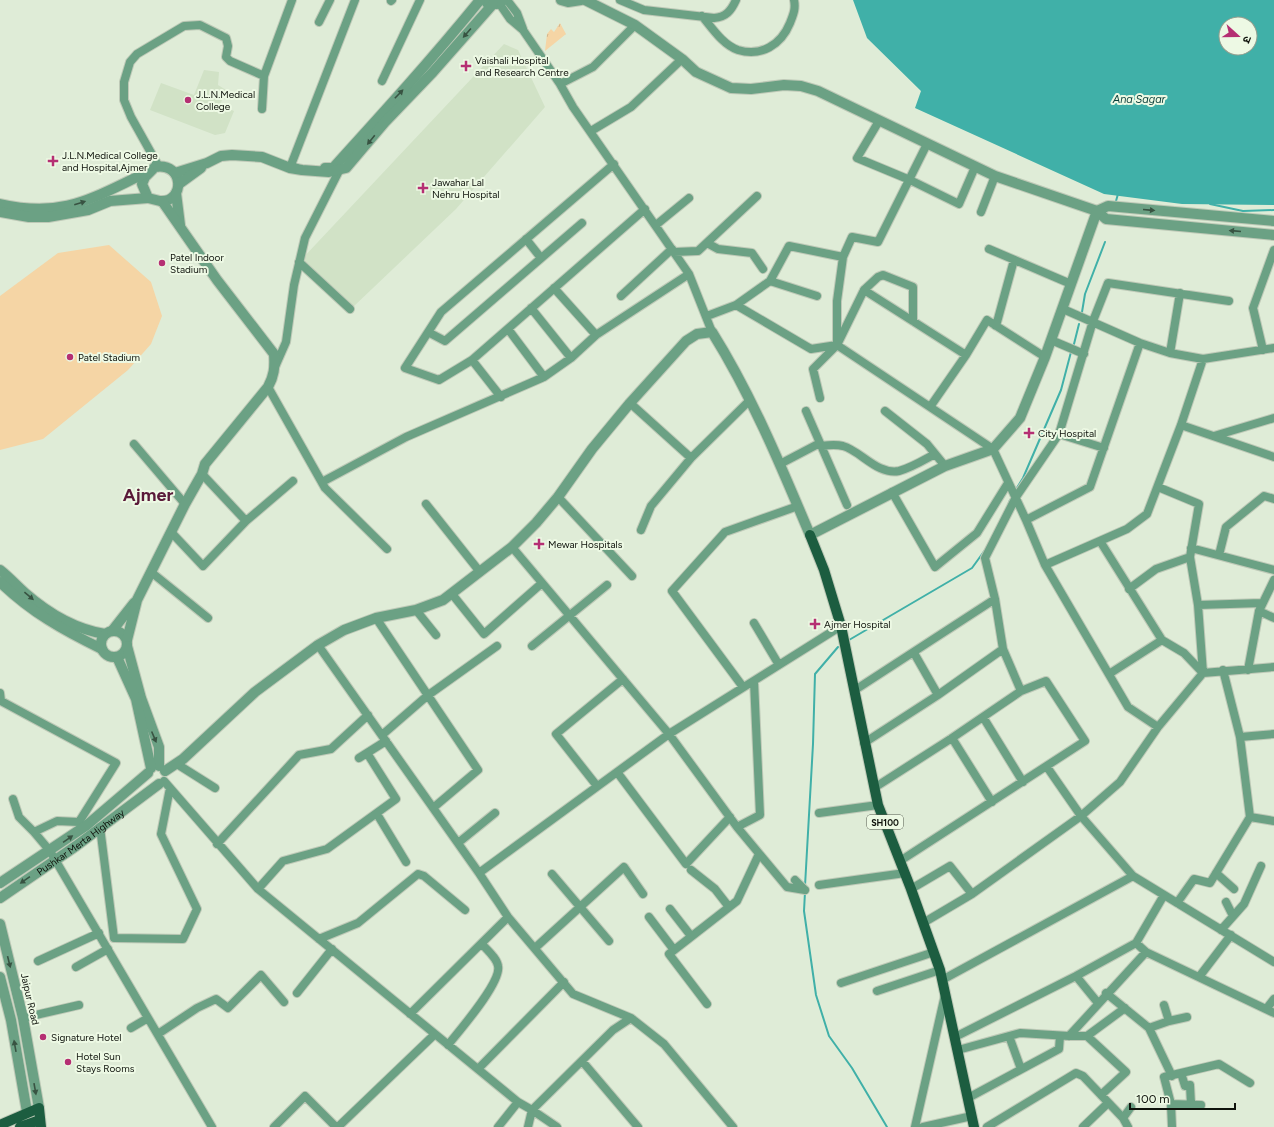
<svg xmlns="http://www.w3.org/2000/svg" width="1274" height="1127" viewBox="0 0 1274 1127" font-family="Figtree,'Noto Sans Devanagari',sans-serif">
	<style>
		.built { fill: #d1e2c6 }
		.park { fill: url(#park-tufts) }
		.garden { fill: #f5d5a5 }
		.water { fill: #40b0a8; fill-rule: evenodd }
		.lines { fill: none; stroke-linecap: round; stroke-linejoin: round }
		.stream { stroke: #40b0a8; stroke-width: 2 }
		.minor-casing { stroke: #bec9b7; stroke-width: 10 }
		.tertiary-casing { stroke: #bec9b7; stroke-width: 12 }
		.primary-casing { stroke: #bec9b7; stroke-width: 12 }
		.minor { stroke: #6ba184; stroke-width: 8 }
		.tertiary { stroke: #6ba184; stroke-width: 10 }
		.primary { stroke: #1c5d40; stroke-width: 10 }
		.oneway { fill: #385342 }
		.poi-dot { fill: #b52f73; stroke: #edf9e4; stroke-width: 1.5 }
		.labels { text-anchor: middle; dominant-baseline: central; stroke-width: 4; stroke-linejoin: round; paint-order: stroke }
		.shield { fill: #edf9e4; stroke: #52584d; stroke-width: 1 }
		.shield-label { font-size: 9px; font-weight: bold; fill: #0f130c }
		.poi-label { font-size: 10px; fill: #0f130c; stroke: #edf9e4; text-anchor: start }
		.street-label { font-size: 10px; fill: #0f130c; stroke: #edf9e4 }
		.water-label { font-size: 11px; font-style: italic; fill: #093e3a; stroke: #edf9e4 }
		.town-label { font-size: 18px; font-weight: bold; fill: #5a1a39; stroke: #edf9e4 }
	</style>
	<defs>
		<pattern id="park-tufts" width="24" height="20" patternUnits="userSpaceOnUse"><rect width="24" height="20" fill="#f5d5a5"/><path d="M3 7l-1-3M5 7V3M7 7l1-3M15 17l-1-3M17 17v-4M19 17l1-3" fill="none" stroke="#d1b68d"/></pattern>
	</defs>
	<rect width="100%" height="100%" fill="#dfecd7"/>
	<path class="built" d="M504,44L518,50L545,107L456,209L352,308L301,260Z
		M204,70L219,72L218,85L226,90L220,105L234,111L225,133L215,135L150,110L161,83L194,95Z"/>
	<path class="park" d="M560,23L566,34L545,51L547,34L551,29L554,32Z"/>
	<path class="garden" d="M109,245L151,282L162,316L151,344L128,370L43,439L0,450V296L58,253Z"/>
	<path class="water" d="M853,0H1274V205L1182,204L1104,194L915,108L921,91L867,38ZM1226,24H1250V48H1226Z"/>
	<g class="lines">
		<path class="stream" d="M1116,201L1118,194
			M1210,204L1243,211L1274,210
			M1082,312L1085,294L1105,242
			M1074,344L1079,324
			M1015,491L1023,478L1061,390L1071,352
			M1008,505L1010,500
			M849,640L972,568L985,550
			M805,886L813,744L815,674L838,647
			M805,892L804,911L816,995L829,1036L852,1068L887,1127"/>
		<g class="minor-casing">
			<path id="minor" d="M507,0L517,13L523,29
				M620,0L644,10L714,18C726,17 731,11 736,0
				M391,1L392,0
				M499,3L510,19L523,30L560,84L573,107L689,274L712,332
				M702,16C712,28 723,45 738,50C761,57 781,45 790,23C793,15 796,9 794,0
				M319,22L330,0
				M382,81L420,0
				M560,84L593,67L635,25
				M262,109L264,76L292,0
				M879,121L857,158L910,180L959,204L975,167
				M591,131L631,107L682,59
				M614,164L441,312L405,368L439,380L472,360L645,209
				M159,167L131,117L124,100V82L130,62L137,54L184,26L200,25L226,38L228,46L226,57L230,61L264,76
				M297,168L291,165L355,0
				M981,212L995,176
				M656,225L689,198
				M526,239L541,258
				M707,243L718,249L752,253L763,269
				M989,249L1071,284
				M674,252L698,251L757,196
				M843,257L852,237L878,242L927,144
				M299,262L350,309
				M770,281L817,296
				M554,288L596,335
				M864,290L878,277L883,275L913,287V321
				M621,296L672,249
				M736,305L811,349L837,345L993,449L1026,520L1045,565L1128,707L1158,727
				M531,308L571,358
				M1063,309L1140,343L1170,353L1203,359L1274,348
				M707,316L736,305L770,281L789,246L843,257L837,301V342
				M996,326L1014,260
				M508,329L544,377
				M428,332L445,341L582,223
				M1051,340L1084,354
				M1263,350L1253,308L1274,250
				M1170,353L1180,293
				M472,360L501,397
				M275,367L286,342L294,285L305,238L339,171
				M268,387L325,488L387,549
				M820,398L813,369L837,345L864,290L966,355L987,320L1045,357
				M630,403L691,458L651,506L641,530
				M930,407L966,355
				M806,411L847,505
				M885,411L927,444L945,466
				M1181,425L1274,457
				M1059,434L1104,448
				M1214,436L1274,418
				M134,444L185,504
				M821,446C829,445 835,444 843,446C861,451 877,475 899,471C911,468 924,460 935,454
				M691,458L750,400
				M780,464L820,443
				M322,482L406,437L544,377L571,358L596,335L689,274
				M1158,487L1199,504L1190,557L1198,605L1203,673
				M892,492L935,567L977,533L1008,483
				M558,497L632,576
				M426,504L480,572
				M1026,520L1090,487L1140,343
				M246,521L293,481
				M171,532L203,566L246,521L202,474
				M1100,541L1162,640L1109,674
				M512,547L669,734L737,827L787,887L805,890
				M1191,548L1274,570
				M1219,555L1226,527L1264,496L1274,499
				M1045,565L1127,529L1147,514L1181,425L1203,359
				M151,572L208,618
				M1129,589L1156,569L1190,557
				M452,594L484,634L542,583
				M1198,605L1262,603
				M416,610L436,635
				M1259,611L1274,618
				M376,618L478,770L433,808
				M754,623L779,665
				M1162,640L1184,653L1203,673
				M318,645L479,873L508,917L573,994L631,1018
				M532,646L607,585
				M914,653L938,695
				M1223,670L1240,737L1250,817
				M1248,670L1259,611L1274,580
				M743,687L672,591L725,532L798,506
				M855,690L995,599
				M1021,691L1003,649L995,599L985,558L1016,497L1059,434L1093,321L1108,283L1229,301
				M0,693L1,701L116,763L79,822L57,821L34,832L19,817L13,799
				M983,717L1023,782
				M382,735L427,696L497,646
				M1240,737L1274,734
				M952,738L992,802
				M864,743L938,695L1003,649
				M359,758L386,741
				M177,764L215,788
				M1047,767L1081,816L1133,876L1274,962
				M617,772L686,864L730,817
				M164,781L258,889L518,1102L532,1110L613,1030L631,1018L664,1044L733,1127
				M597,786L556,734L623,679
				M874,788L952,738L1021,691L1046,681L1085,741L900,861
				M819,813L878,805
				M377,814L406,862
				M100,827L114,938L183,939L197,909L161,834L170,788
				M737,827L760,815L754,681
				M34,832L50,851L212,1127
				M458,843L495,813
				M217,844L299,755L331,749L368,715
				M691,870L715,889L729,907
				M479,873L669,734L841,626
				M1216,873L1234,889
				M552,874L609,941
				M795,880L805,890
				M819,885L905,873
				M258,889L283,861L327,849L396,799L367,753
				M911,889L950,866L972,894
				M1226,902L1233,916
				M1177,903L1194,879L1210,883L1250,817L1274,821
				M670,909L691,936
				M649,917L674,950
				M923,923L972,894L1081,816L1120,782L1158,727L1203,673L1274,667
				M1221,930L1244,904L1261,866
				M319,939L358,923L418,874L424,876L465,910
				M1136,943L1146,952L1274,1013
				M535,948L624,867L643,894
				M38,961L99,933
				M76,967L108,949
				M1076,976L1098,1003
				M1199,977L1231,935
				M942,980L1133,876
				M841,983L934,952
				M877,991L940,970
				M297,993L332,949
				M1106,993L1149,1028
				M707,1004L669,954L737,901L759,854
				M1164,1005L1169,1021
				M1267,1008L1274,999
				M410,1014L508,917
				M23,1018L79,1005
				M131,1028L148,1018
				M158,1034L197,1008L216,999L228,1008L261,975L284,1002
				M1009,1036L1021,1069
				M1069,1036L1146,952
				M1087,1036L1125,1008
				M955,1037L1076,976L1136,943L1164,895
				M448,1045C459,1031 502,982 498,966C497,958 487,950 482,944
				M958,1050L1020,1033L1069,1036H1087L1126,1072L1101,1095
				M582,1061L638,1127
				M478,1069L564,982
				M1181,1073L1185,1086L1190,1085L1191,1104
				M1172,1076L1149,1028L1169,1021L1187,1017
				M968,1098L1059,1049L1060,1036
				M1171,1104L1201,1105
				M1123,1118L1131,1107
				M274,1127L305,1096L336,1127
				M338,1127L435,1034
				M498,1127L518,1102
				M528,1127L532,1110L557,1127
				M915,1127L945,995
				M923,1127L972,1116
				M987,1127L1076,1073L1083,1076L1123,1118L1128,1127
				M1083,1127L1108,1103
				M1172,1127L1171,1104L1164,1077L1219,1064L1250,1083"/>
		</g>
		<g class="tertiary-casing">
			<g id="tertiary">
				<path d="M561,0L568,2L581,0"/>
				<path d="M585,0L635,25L682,59L696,72L731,88L751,89L784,85L801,86L818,91L995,176L1097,211L1106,219L1274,235"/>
				<path d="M487,3L497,4L504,0"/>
				<path d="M155,167C185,162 185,203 160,201C156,200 152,199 148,198L142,184L145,177Z"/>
				<path d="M325,168H333C383,113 433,58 480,0"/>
				<path d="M175,173L207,163L221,156L232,155L262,157L290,168L302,170L329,172L346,168L385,122L433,72L493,4"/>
				<path d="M179,184L201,168"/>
				<path d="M176,193L180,225"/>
				<path d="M0,204C65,219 93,197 150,171"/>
				<path d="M0,212L29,217H48L88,210L110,201L148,198"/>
				<path d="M0,570C9,577 17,586 25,593C49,614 74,629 105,634"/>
				<path d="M0,582C31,612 63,630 102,649"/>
				<circle cx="114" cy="644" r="13"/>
				<path d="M112,631L134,603"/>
				<path d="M127,640L137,600L185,504L202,474L205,464L268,387C274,376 275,368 274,354L217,280L162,201"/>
				<path d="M127,646L141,698L159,747V766"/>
				<path d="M117,657L136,699L151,768"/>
				<path d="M165,771L183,759L255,692L318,645L344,630L376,618L416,610L443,600L512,547L536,523L558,497L592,449L630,403L686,341L697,334L712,332C752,396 781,466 810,535L945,466L993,449L1020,418L1045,357L1097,211L1108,206L1274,221"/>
				<path d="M0,883L87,825L148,773"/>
				<path id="s1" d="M0,898L76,846L159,784"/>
				<path d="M0,924L23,1018L39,1108"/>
				<path d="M0,977L11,1020L27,1112"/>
			</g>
		</g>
		<g class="primary-casing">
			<path id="primary" d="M810,535L824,570L841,626L878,805L911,889L940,970L974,1127
				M0,1125L39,1108L41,1127
				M20,1127L40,1120"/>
		</g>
		<use href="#minor" class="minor"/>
		<use href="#tertiary" class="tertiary"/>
		<use href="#primary" class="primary"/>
	</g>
	<defs><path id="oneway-solid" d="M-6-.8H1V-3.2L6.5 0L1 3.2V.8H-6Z"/></defs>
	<g class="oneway">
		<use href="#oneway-solid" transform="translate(467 33) rotate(131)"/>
		<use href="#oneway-solid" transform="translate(399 94) rotate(-46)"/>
		<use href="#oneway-solid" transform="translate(371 140) rotate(129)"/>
		<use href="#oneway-solid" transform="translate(80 203) rotate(-17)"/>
		<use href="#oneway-solid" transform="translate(1149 210) rotate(5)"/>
		<use href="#oneway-solid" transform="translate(1235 231) rotate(-175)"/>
		<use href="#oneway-solid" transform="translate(29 596) rotate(40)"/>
		<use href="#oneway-solid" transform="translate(154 737) rotate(67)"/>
		<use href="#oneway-solid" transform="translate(68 839) rotate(-35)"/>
		<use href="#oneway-solid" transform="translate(25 880) rotate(145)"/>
		<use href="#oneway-solid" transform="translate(9 962) rotate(76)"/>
		<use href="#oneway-solid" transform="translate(15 1046) rotate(-100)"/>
		<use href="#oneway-solid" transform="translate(35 1089) rotate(80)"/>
	</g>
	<g class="poi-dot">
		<path d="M464 60h4v4h4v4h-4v4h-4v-4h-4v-4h4z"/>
		<circle cx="188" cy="100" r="4"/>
		<path d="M51 155h4v4h4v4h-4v4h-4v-4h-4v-4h4z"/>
		<path d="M421 182h4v4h4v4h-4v4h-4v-4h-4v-4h4z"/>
		<circle cx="162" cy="263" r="4"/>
		<circle cx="70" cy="357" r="4"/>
		<path d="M1027 427h4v4h4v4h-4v4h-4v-4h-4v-4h4z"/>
		<path d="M537 538h4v4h4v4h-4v4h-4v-4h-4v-4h4z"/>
		<path d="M813 618h4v4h4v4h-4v4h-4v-4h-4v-4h4z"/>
		<circle cx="43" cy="1037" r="4"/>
		<circle cx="68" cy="1062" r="4"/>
	</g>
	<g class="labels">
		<rect class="shield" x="867" y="815" width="36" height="14" rx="3"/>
		<g class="shield-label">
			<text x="885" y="822">SH100</text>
		</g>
		<g class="poi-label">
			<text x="475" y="60">Vaishali Hospital<tspan x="475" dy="12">and Research Centre</tspan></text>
			<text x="196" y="94">J.L.N.Medical<tspan x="196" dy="12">College</tspan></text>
			<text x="62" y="155">J.L.N.Medical College<tspan x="62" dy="12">and Hospital,Ajmer</tspan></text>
			<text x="432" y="182">Jawahar Lal<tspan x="432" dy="12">Nehru Hospital</tspan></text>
			<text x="170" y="257">Patel Indoor<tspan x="170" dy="12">Stadium</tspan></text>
			<text x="78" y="357">Patel Stadium</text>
			<text x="1038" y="433">City Hospital</text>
			<text x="548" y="544">Mewar Hospitals</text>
			<text x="824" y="624">Ajmer Hospital</text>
			<text x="51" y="1037">Signature Hotel</text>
			<text x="76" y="1056">Hotel Sun<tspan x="76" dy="12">Stays Rooms</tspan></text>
		</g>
		<g class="street-label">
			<text stroke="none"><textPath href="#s1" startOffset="98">Pushkar Merta Highway</textPath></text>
			<text transform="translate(30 999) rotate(77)">Jaipur Road</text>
		</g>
		<g class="water-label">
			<text x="1139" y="99">Ana Sagar</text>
		</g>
		<g class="town-label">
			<text x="148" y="495">Ajmer</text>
		</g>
	</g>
	<g transform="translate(1238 36) rotate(111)"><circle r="19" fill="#edf9e4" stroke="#949d8e"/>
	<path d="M0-3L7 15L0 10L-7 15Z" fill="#b52f73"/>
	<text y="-6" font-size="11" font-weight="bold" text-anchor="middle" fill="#0f130c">उ</text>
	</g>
	<path d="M1130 1103v6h105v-6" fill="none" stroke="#0f130c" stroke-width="2"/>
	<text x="1136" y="1103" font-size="12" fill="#0f130c" stroke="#edf9e4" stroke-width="3" paint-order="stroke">100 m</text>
</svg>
